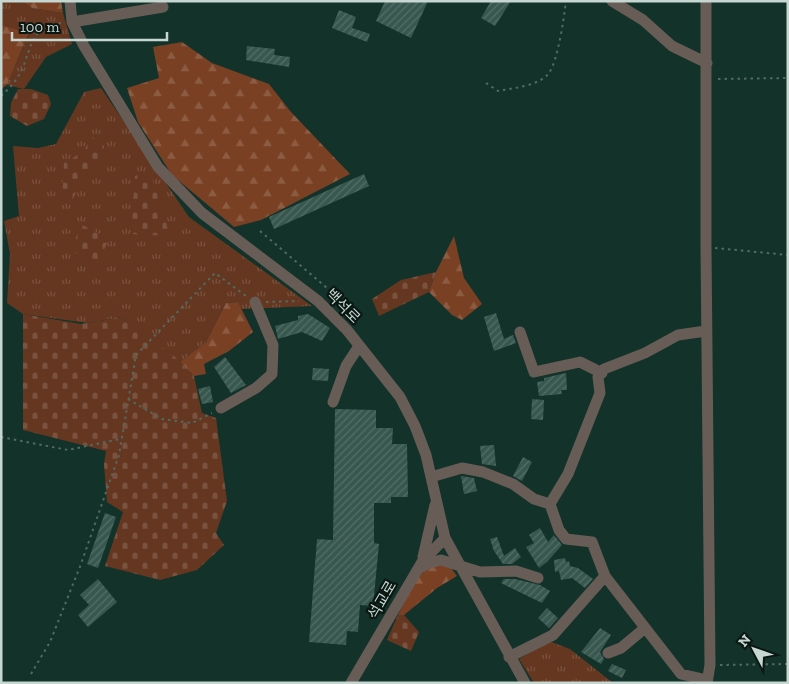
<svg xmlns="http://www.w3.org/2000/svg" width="789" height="684" viewBox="0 0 789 684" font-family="'Zilla Slab','Noto Sans KR',serif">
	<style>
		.grass { fill: url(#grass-tufts) }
		.forest { fill: url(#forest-firs) }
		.cemetery { fill: url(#cemetery-stones) }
		.building { fill: url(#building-hatch) }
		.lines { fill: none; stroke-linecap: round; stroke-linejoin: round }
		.path { stroke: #516b64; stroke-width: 2; stroke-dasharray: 2.5 4; stroke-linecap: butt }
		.minor { stroke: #685c57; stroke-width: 11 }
		.labels { text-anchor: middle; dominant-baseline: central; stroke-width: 4.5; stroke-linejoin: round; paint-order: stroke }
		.street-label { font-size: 15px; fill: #c6d7d2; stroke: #0a1713 }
	</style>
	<defs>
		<pattern id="grass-tufts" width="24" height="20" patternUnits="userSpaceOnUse" patternTransform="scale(1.25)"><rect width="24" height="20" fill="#653720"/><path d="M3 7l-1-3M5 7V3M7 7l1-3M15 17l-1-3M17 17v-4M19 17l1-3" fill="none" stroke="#7a5340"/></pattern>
		<pattern id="forest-firs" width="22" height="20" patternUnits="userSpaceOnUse" patternTransform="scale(1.25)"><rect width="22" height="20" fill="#794023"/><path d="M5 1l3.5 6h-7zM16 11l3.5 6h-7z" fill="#8b5b42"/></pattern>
		<pattern id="cemetery-stones" width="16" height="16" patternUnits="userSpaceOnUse" patternTransform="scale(1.25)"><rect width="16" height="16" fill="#653720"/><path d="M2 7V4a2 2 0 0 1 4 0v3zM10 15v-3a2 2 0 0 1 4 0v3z" fill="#7a5340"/></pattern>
		<pattern id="building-hatch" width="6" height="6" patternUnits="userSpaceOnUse" patternTransform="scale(1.25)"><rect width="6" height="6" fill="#38584f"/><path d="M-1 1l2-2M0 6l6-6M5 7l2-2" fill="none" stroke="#536f67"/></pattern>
	</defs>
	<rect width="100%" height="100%" fill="#13322a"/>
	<path class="grass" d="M1,1H22L32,8L63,13L72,44L46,57L24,89L7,85L29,34L1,25Z
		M101,88L189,217L312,306L241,309L238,302L226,303L206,342L180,362L122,317L87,323L23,314L7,303L10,254L4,221L19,216L13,146L38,148L56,144L84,92Z
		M549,641L570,649L613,683H534L519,659Z"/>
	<path class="forest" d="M22,1H61L63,13L32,8Z
		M1,25L29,33L7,85L1,89Z
		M182,42L212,63L269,84L291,112L350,174L261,220L234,227L172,175L138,122L127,88L159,78L153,47Z
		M454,236L464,278L482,304L462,320L452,315L429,292L436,272Z
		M238,302L253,332L229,351L204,364L206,374L194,376L180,362L206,342L226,303Z
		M439,564L451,568L457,576L437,588L404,615H398L419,572Z"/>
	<path class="cemetery" d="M18,89H31L48,95L51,104L44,119L27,126L10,116L11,103Z
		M92,137L104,146L102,161L86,171L72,201L62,200L64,163L83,152Z
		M150,171L170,236L131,234L135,176Z
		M82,225L109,238L98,265L70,250Z
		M436,272L429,292L379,316L372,299L401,280Z
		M23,314L81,324L122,317L175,357L194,376L202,413L216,418L227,501L216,533L224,545L197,570L160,580L105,566L123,512L107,502L104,464L106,451L23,430Z
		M398,615H404L419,632L411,651L387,640Z"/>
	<path class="building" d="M385,1H428L411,38L376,21Z
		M491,1H511L495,26L481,18Z
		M339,10L356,17L352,28L370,34L367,42L332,28Z
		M247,46L275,49L274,55L290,57L289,67L246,60Z
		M364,174L369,186L274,229L269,217Z
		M496,313L504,339L513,335L516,343L494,351L484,317Z
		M308,314L330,328L322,341L302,332L278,339L275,326L298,320V316Z
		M225,357L246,385L231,393L214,367Z
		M313,368L329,369L328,381L312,380Z
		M566,373L567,390H561L562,394L539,396L537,382L544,381V378Z
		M210,386L213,402L202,404L198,389Z
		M532,399L544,400L543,420L531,419Z
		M335,409L376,410V428H393L392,444H407L408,497H391V503H374V543L379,544L373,606L360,605L358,632L347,631L346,645L309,642L317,539L333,540Z
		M494,445L496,466L482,464L480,446Z
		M523,457L532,462L522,481L513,476Z
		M461,476L474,478L477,491L464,494Z
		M105,513L116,517L98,568L87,564Z
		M540,528L548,542L554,535L562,545L547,562L539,568L526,547L534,543L529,535Z
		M497,537L504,556L515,548L521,557L512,564H503L494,551L490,539Z
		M565,558L566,562L569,561L570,566L578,568L593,579L585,588L572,578L561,580L559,571L555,572L554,560Z
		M98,579L117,602L88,627L78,615L89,605L80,595Z
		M504,579H515L540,585L550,591L542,603L501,583Z
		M547,608L558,618L549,628L538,618Z
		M600,628L611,635L600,652L604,659L601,664L581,652Z
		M612,664L626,670L622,678L608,671Z"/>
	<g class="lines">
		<path class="path" d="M718,79L788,78
			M486,83L498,91C513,88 539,86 549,73C558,60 564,18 566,1
			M1,96C11,87 18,79 23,67C32,45 32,26 61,23
			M260,231L327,288L331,298
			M715,248L788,255
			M266,302L299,301
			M128,399L162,419L192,423L212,413
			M1,437L68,450L120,439
			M720,665L788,664
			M31,674L50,642L81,564L119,455L136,355L215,273L246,296"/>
		<path class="minor" d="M70,1L72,22L84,46L158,167L202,213L318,301L347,330L400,397L415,426L426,455L445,538L525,683
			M612,1L643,20L672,46L707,63
			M706,1V247L710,665L707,683
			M72,22L163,7
			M520,332L534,372L580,362L602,373
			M333,402L346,366L359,346
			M221,408L256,388L272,374L273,345L255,302
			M431,477L462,468L483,472L513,484L534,499L550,504L568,474L600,393L598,377L604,369L645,353L678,335L706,331
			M550,504L559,530L566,539L592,542L605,576L681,674L707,680
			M423,557L435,505
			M419,568L429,563L441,560L480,572L516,571L538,578
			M608,653L621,648L645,628
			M509,657L553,635L605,576
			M351,683L422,562L445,538"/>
	</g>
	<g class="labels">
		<g class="street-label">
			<text transform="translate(343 306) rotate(45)">백석로</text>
			<text transform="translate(382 600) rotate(-60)">석교로</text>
		</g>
	</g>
	<rect width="789" height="684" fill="none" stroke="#c6d7d2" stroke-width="5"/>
	<g transform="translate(754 649) rotate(311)" stroke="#0a1713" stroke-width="4" paint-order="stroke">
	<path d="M0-4L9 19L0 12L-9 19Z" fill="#c6d7d2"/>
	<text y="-8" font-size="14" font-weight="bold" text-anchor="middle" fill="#c6d7d2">N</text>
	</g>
	<path d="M12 32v8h155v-8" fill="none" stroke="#c6d7d2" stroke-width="2.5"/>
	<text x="20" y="32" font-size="15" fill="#c6d7d2" stroke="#0a1713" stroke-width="4" paint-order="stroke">100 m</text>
</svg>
